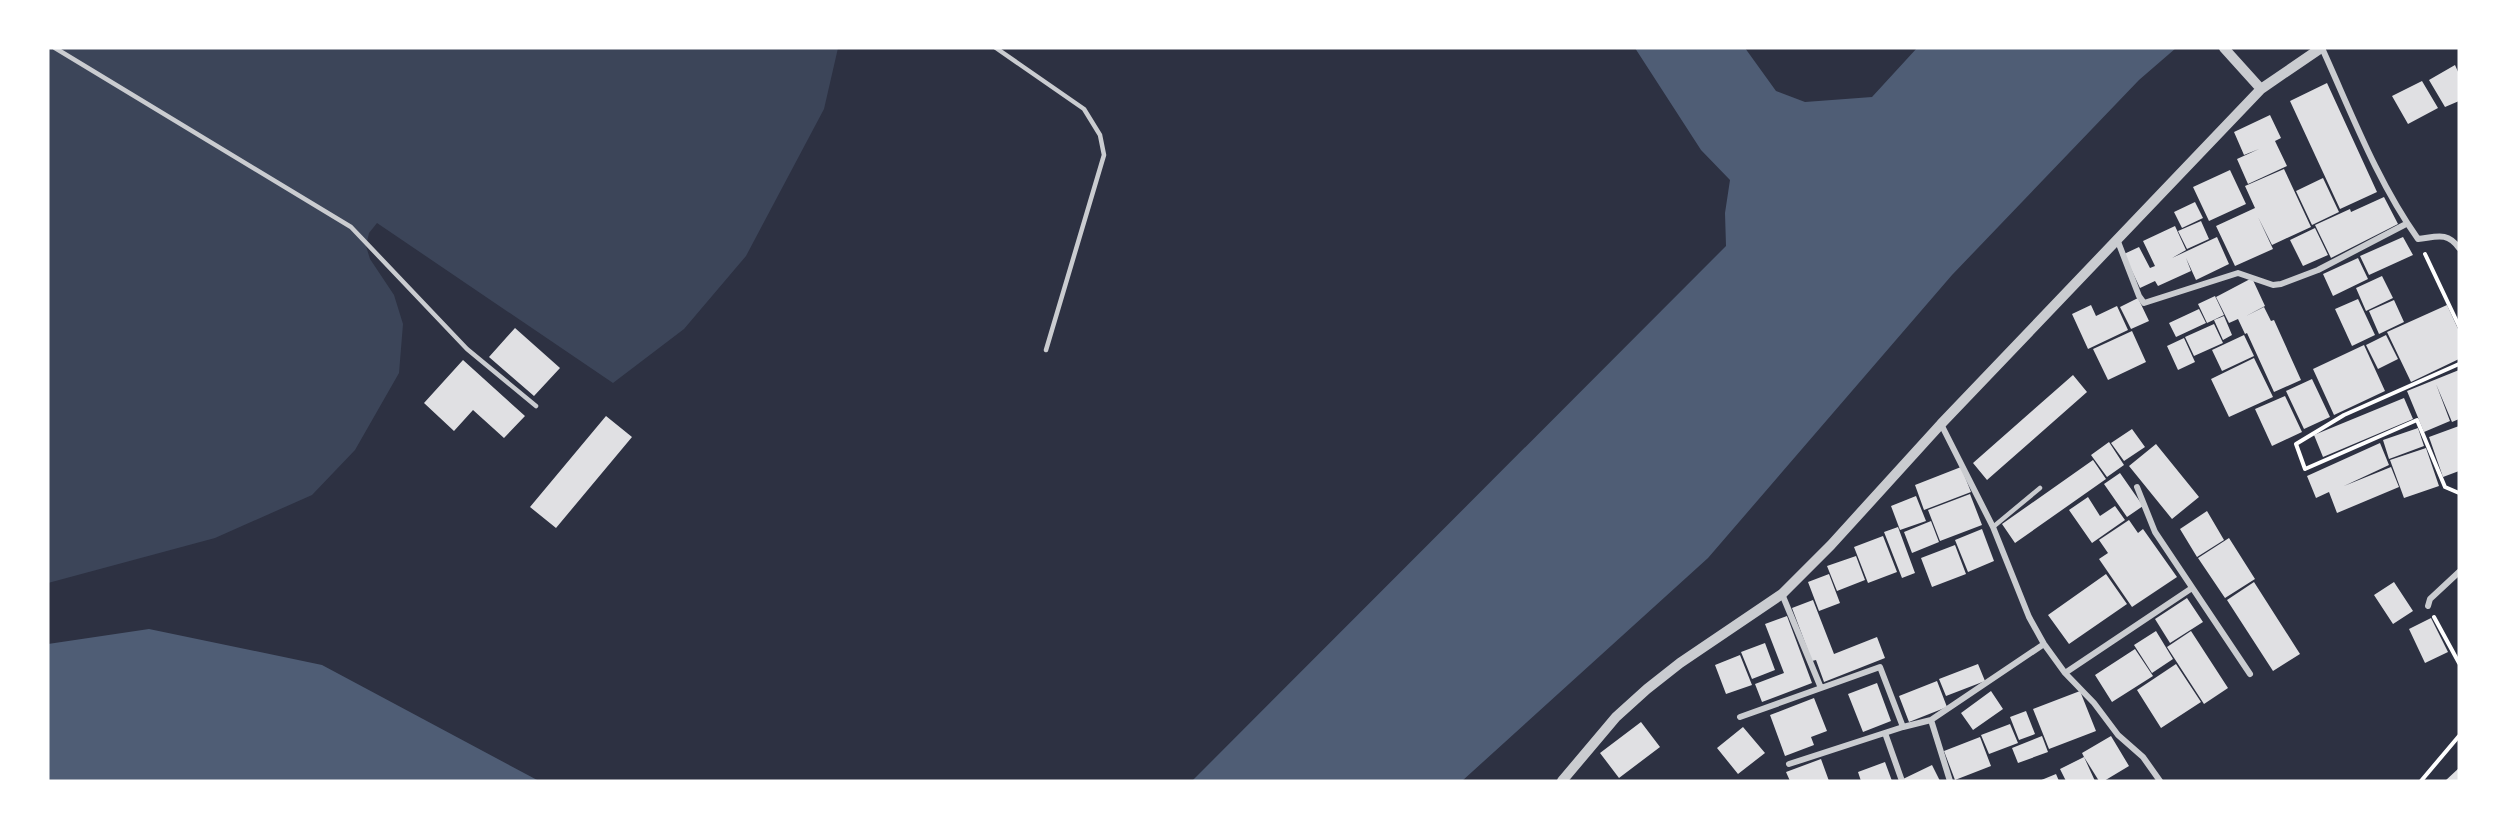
<svg xmlns="http://www.w3.org/2000/svg" width="2507" height="829" viewBox="0 0 2507 829" font-family="'Archivo Narrow',sans-serif">
	<style>
		.green { fill: #3c4559 }
		.water { fill: #4f5d75 }
		.building { fill: #e0e0e3 }
		.lines { fill: none; stroke-linecap: round; stroke-linejoin: round }
		.path { stroke: #fff; stroke-width: 4 }
		.service { stroke: #caccd0; stroke-width: 4.5 }
		.minor { stroke: #caccd0; stroke-width: 6 }
		.tertiary { stroke: #caccd0; stroke-width: 10 }
	</style>
	<rect width="100%" height="100%" fill="#2d3142"/>
	<path class="green" d="M48,48H838L824,109L746,256L684,329L613,383L377,223L369,233L366,246L370,259L394,295L403,324L399,373L355,450L312,495L215,538L48,583Z"/>
	<path class="water" d="M1635,48H1745L1776,91L1805,102L1872,97L1917,48H2176L2139,80L1952,275L1708,558L1462,781H1192L1726,246L1725,213L1730,180L1701,150Z
		M149,629L322,665L539,781H48V644Z"/>
	<path class="building" d="M2455,65L2459,74V101L2445,107L2429,80Z
		M2422,81L2438,108L2408,124L2392,96Z
		M2327,83L2377,192L2340,209L2290,101Z
		M2270,115L2281,138L2275,141L2287,166L2248,184L2237,159L2259,149L2244,155L2234,132Z
		M2284,169L2311,227L2272,245L2258,217L2273,249L2235,266L2216,226L2255,208L2245,186Z
		M2230,170L2246,204L2209,221L2193,187Z
		M2323,178L2339,212L2312,225L2296,191Z
		M2384,197L2398,224L2331,258L2315,225L2350,209L2351,212Z
		M2195,202L2203,218L2182,228L2174,212Z
		M2201,221L2209,239L2187,249L2178,231Z
		M2175,226L2186,250L2172,258L2187,251L2188,254L2187,251L2217,237L2229,264L2196,280L2186,258L2191,271L2158,286L2155,281L2140,288L2124,254L2139,247L2150,268L2155,266L2143,241Z
		M2315,228L2328,255L2303,266L2290,240Z
		M2403,237L2413,255L2369,275L2360,256Z
		M2358,258L2368,279L2333,296L2323,274Z
		M2382,276L2393,298L2366,311L2356,288Z
		M2252,278L2265,306L2246,316L2264,307L2271,321L2274,320L2301,380L2274,392L2247,333L2245,334L2238,319L2229,323L2216,297Z
		M2215,296L2224,315L2207,323L2198,304Z
		M2138,298L2149,321L2131,329L2120,307Z
		M2358,299L2375,335L2352,346L2335,309Z
		M2394,300L2404,322L2379,334L2369,311Z
		M2091,305L2096,316L2117,306L2128,330L2088,349L2072,314Z
		M2447,305L2459,331V359L2411,382L2387,332Z
		M2199,309L2206,323L2176,337L2169,323Z
		M2224,316L2232,335L2223,340L2214,320Z
		M2214,324L2223,343L2194,356L2185,337Z
		M515,328L560,368L534,396L489,357Z
		M2132,331L2146,362L2108,380L2093,349Z
		M2244,335L2254,356L2222,371L2212,350Z
		M2386,335L2398,359L2378,369L2366,345Z
		M2184,338L2195,362L2178,370L2167,346Z
		M2364,345L2385,391L2334,415L2313,369Z
		M2254,358L2273,397L2229,417L2211,379Z
		M463,360L525,416L504,438L473,410L454,431L424,403Z
		M2459,370V419L2452,422L2436,384L2450,421L2424,432L2407,391Z
		M2073,375L2087,392L1987,480L1973,463Z
		M2312,379L2330,417L2304,429L2286,391Z
		M2285,396L2302,432L2272,446L2255,409Z
		M2404,398L2413,419L2323,457L2314,435Z
		M606,416L632,437L556,528L530,507Z
		M2459,426V471L2443,477L2429,437Z
		M2418,428L2424,446L2389,459L2383,440Z
		M2132,429L2145,447L2124,461L2111,443Z
		M2109,442L2124,465L2107,477L2091,455Z
		M2380,443L2389,465L2344,486L2391,467L2399,487L2337,513L2329,492L2316,498L2307,476Z
		M2156,444L2199,497L2172,519L2129,466Z
		M2426,448L2439,486L2404,498L2390,460Z
		M2093,460L2106,479L2015,543L2002,524Z
		M1961,467L1971,492L1924,510L1915,485Z
		M2120,473L2143,506L2127,517L2104,484Z
		M1970,494L1982,525L1940,541L1928,510Z
		M1916,496L1926,521L1900,530L1891,506Z
		M2088,497L2100,516L2115,506L2125,520L2092,543L2069,510Z
		M2207,511L2224,540L2197,557L2180,529Z
		M2129,520L2138,533L2143,529L2177,577L2132,607L2099,559L2108,553L2099,540Z
		M1931,521L1939,542L1912,553L1904,532Z
		M1898,527L1915,573L1902,578L1884,532Z
		M1982,529L1994,561L1968,572L1955,540Z
		M1883,536L1897,572L1868,583L1854,547Z
		M2229,538L2255,579L2225,598L2198,558Z
		M1955,545L1966,574L1932,587L1921,558Z
		M1856,556L1865,580L1837,591L1827,566Z
		M1829,574L1840,603L1819,611L1808,582Z
		M2106,574L2127,604L2069,644L2048,615Z
		M2254,582L2300,654L2273,671L2227,600Z
		M2394,582L2413,611L2393,624L2374,595Z
		M2187,598L2203,622L2170,643L2155,619Z
		M1813,600L1834,654L1877,637L1885,658L1824,682L1816,660L1812,661L1792,608Z
		M1787,616L1812,683L1762,702L1755,684L1784,673L1765,624Z
		M2431,618L2448,652L2425,663L2409,629Z
		M2156,631L2173,659L2152,673L2134,645Z
		M2191,631L2228,688L2204,704L2167,647Z
		M1765,643L1775,670L1752,679L1741,652Z
		M2135,649L2153,676L2112,702L2095,675Z
		M1740,655L1752,685L1726,694L1715,665Z
		M1978,664L1985,681L1946,696L1939,679Z
		M2176,664L2201,702L2161,728L2137,690Z
		M1937,681L1947,707L1909,722L1899,696Z
		M1877,683L1891,721L1863,732L1848,694Z
		M1991,691L2003,709L1973,730L1961,713Z
		M2080,691L2096,731L2049,749L2033,709Z
		M1814,698L1827,731L1811,737L1814,745L1785,756L1770,715Z
		M2026,711L2035,734L2019,740L2010,717Z
		M1641,722L1660,747L1619,778L1600,753Z
		M2010,724L2018,743L1989,754L1981,735Z
		M1743,727L1765,753L1738,774L1717,748Z
		M2042,736L2048,752L2018,763L2012,748Z
		M2111,736L2129,766L2104,781H2099L2084,757L2095,781H2066L2060,769L2084,757L2082,753Z
		M1980,737L1991,766L1955,780L1944,751Z
		M1821,759L1829,781H1790L1786,772Z
		M1885,762L1892,781H1861L1858,772Z
		M1932,765L1940,781H1904L1903,779Z
		M2459,768V781H2445Z
		M2056,774L2059,781H2039Z"/>
	<g class="lines">
		<path class="path" d="M2425,254L2459,326
			M2459,364L2344,415L2296,444L2305,469L2417,420L2445,487L2459,493
			M2434,617L2459,663
			M2421,781L2459,736"/>
		<path class="service" d="M55,48L351,227L467,349L536,406
			M996,48L1084,109L1100,135L1104,155L1046,350
			M1993,527L2040,488"/>
		<path class="minor" d="M2322,48C2351,112 2377,181 2418,239C2436,237 2447,231 2459,248
			M2117,239L2139,296L2144,303L2238,273L2273,285L2281,284L2318,270L2406,224
			M1941,424L1993,527L2029,617L2044,644L2065,673L2094,703L2118,735L2143,757L2160,781
			M2137,487L2155,532L2250,674
			M1782,594L1821,688
			M2428,606L2430,599L2459,572
			M2065,673L2192,588
			M1740,717L1880,667L1903,727L1931,720L2044,644
			M1931,720L1950,781
			M1885,733L1902,781
			M1789,764L1903,727"/>
		<path class="tertiary" d="M2224,48L2261,89
			M1562,781L1616,717L1647,689L1680,663L1782,594L1831,545L1941,424L2261,89L2321,48"/>
	</g>
	<rect width="2507" height="829" fill="none" stroke="#ffffff" stroke-width="99"/>
</svg>
